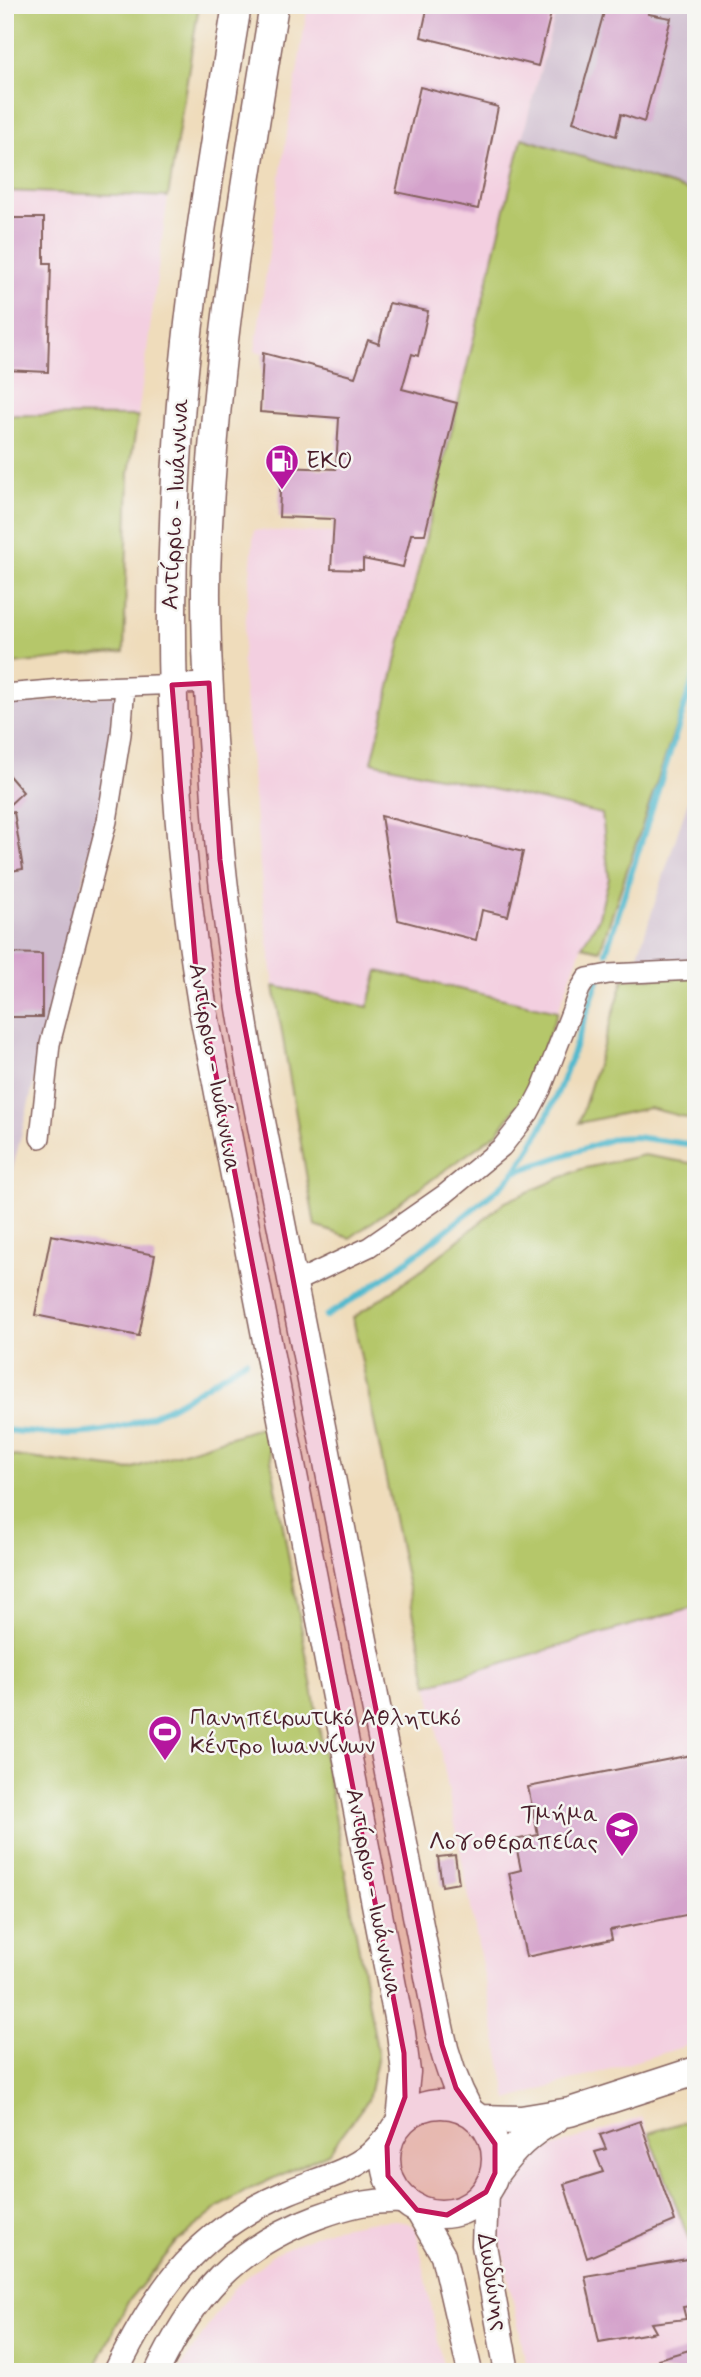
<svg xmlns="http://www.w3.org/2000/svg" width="701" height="2377" viewBox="0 0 701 2377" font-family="Mynerve,sans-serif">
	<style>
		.built { fill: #f3cfe0 }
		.industrial { fill: #cfbdcf }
		.green { fill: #b5c76a; stroke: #80734a; stroke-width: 2 }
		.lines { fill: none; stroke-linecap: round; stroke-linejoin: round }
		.stream { stroke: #51b9ce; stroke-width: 6 }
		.building { fill: #d4a2cb }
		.minor-casing { stroke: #84615d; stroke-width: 22 }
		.major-casing { stroke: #84615d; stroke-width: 27 }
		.highway-casing { stroke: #84615d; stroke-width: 31 }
		.minor { stroke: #fff; stroke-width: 19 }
		.major { stroke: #fff; stroke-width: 24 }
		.highway { stroke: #fff; stroke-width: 28 }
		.marked { fill: #c2185b; fill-opacity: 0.2; stroke: #c2185b; stroke-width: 5; stroke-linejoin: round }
		.labels { text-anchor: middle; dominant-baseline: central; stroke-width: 5; stroke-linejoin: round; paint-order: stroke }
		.poi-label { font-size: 24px; fill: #4a1f2b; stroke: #f6f6f2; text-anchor: start }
		.street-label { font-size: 24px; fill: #4a1f2b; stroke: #f6f6f2 }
	</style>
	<rect width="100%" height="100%" fill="#f6f6f2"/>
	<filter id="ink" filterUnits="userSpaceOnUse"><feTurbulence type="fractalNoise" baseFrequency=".0143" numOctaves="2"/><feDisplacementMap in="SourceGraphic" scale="14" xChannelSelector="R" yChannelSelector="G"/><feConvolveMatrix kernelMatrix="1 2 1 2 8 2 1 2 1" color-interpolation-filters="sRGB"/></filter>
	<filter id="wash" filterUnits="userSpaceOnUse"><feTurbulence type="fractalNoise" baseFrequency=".00686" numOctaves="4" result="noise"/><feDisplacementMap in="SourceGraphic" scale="28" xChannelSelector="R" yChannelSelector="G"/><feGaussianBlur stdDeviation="1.57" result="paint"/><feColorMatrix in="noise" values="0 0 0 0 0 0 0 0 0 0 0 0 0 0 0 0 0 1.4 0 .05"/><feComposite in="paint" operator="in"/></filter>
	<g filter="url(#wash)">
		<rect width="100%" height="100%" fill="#efdcbb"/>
		<path class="built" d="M308,5H558L522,138L457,403L255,351L278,189Z
			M5,191L168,197L138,416L5,415Z
			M336,474L364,534H425L372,762L603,814L609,878L598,920L582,946L558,1011L379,972L368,1007L274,986L264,910L242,663L254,530L333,533Z
			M696,1606V2043L508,2100L428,1685Z
			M642,2117L696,2259V2372H528L492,2201L502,2175L521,2158Z
			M397,2220L406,2222L416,2228L444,2372H178L232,2290L275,2253L330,2229L367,2222Z"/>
		<path class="industrial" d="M558,5H696V193L522,138Z
			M117,694L111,766L8,1189L5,1190V706Z
			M696,776V959L636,961Z"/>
		<path class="green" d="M5,5H199L168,197L5,191Z
			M522,138L696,193V666L600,950L582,946L598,920L609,878L602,814L372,762Z
			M5,415L138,416L129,473L124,652L5,665Z
			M378,971L558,1011L527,1092L497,1133L350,1238L315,1226L274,986L368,1007Z
			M696,976V1120L649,1108L579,1123L624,979Z
			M644,1155L696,1164V1606L428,1685L353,1318L419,1272L505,1202L581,1169Z
			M265,1426L378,2055L368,2100L328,2153L246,2191L218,2208L177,2242L128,2302L93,2372H5V1455L127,1470Z
			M696,2118V2259L649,2133Z"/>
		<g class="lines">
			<path class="stream" d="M606,952L696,671
				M515,1172L615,1138L635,1137L696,1145
				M326,1316C377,1286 423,1249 469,1212C484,1199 505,1186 517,1169C556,1113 576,1042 599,978
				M5,1430C41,1434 78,1437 113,1429C161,1418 205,1386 246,1360"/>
		</g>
		<g id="blocks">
			<path class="building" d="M428,5H553L538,66L421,37Z
				M606,5H650L648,14L671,18L644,122L621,114L616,136L573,122Z
				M420,87L498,107L478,209L396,192Z
				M5,218H44V263H51L48,372L5,370Z
				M389,303L428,311L418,356L412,354L402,389L457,403L425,534H411L403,567L363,559V570L331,569L334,519L279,517L281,467L336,469L339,418L260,412L263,353L355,377L368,340L379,344Z
				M5,771L23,792L5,809Z
				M14,812L23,869L5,872V813Z
				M381,816L523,852L508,916L482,910L476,940L398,920Z
				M5,953L42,954V1017H5Z
				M51,1235L155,1255L139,1336L35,1315Z
				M696,1754V1913L610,1930L612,1939L526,1957L509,1873L521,1870L515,1840L538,1835L528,1787Z
				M455,1855L459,1883L442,1886L438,1857Z
				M640,2121L675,2221L587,2258L564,2184L603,2172L595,2152L606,2149L600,2135Z
				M687,2259L696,2293V2305L683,2307L686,2319L651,2323L656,2332L599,2342L585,2276Z
				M696,2348V2372H662L658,2359Z"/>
		</g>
	</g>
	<g filter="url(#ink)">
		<use href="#blocks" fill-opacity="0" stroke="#84615d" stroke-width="2"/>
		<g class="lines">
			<g class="minor-casing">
				<path id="minor" d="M5,694L73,688L209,683
					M40,1138L50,1044L107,821L121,734L125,687
					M293,1283L369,1247L445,1194L502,1147L529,1113L541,1090L580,989L587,978L609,974L696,970"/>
			</g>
			<g class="major-casing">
				<path id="major" d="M486,2192L484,2245L507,2372
					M417,2210L443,2255L470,2372
					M116,2372C157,2288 199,2229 288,2192C316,2180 345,2174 370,2155C378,2148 385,2140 392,2132
					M157,2372C194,2294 235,2248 317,2217C347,2206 373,2199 405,2201"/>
			</g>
			<g class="highway-casing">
				<path id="highway" d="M237,5C214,146 189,287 179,430C165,624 171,818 203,1010L401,2033L406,2072L401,2120
					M274,5C245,185 214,365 207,547C204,611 208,676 212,740C215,780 217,821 221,861C229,940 242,1018 256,1096L439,2027C445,2057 454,2084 469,2111
					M386 2159a55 55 0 1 1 110 0a55 55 0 1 1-110 0Z
					M480,2119L521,2120L570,2112L696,2071
					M495,2173C512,2150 529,2132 555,2119"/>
			</g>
			<use href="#minor" class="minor"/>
			<use href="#major" class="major"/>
			<use href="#highway" class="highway"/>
		</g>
	</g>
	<path class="marked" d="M209,683L220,860L238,992L358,1618L442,2045L456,2088L495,2144V2173L486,2192L447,2215L417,2210L388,2176L387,2146L405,2097L404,2053L196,971L172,685Z"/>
	<defs>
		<g id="fuel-pin" transform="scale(1.75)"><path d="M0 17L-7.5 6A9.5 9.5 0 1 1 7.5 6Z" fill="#b5179e" stroke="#f6f6f2"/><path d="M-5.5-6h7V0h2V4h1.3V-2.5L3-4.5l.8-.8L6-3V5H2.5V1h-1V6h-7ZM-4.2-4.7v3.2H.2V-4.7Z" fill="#fff"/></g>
		<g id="stadium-pin" transform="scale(1.75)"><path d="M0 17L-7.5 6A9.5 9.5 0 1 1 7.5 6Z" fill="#b5179e" stroke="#f6f6f2"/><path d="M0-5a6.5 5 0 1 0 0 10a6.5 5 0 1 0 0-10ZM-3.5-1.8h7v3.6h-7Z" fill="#fff"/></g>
		<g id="university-pin" transform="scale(1.75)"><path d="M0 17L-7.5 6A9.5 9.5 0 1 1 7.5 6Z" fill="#b5179e" stroke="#f6f6f2"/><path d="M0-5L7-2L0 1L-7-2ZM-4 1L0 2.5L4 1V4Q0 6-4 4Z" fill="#fff"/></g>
	</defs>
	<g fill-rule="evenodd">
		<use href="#fuel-pin" x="282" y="461"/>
		<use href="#stadium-pin" x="165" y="1732"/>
		<use href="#university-pin" x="622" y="1828"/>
	</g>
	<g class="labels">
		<g class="poi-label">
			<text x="306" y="461">EKO</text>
			<text x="190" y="1718">Πανηπειρωτικό Αθλητικό<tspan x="190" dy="28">Κέντρο Ιωαννίνων</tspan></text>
			<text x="598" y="1814" text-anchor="end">Τμήμα<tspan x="598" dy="28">Λογοθεραπείας</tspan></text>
		</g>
		<g class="street-label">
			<text transform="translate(176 504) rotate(-87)">Αντίρριο - Ιωάννινα</text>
			<text transform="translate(214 1068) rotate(80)">Αντίρριο - Ιωάννινα</text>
			<text transform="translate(373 1893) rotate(79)">Αντίρριο - Ιωάννινα</text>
			<text transform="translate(492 2282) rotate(81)">Δωδώνης</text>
		</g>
	</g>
	<rect width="701" height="2377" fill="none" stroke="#f6f6f2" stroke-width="28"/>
</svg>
